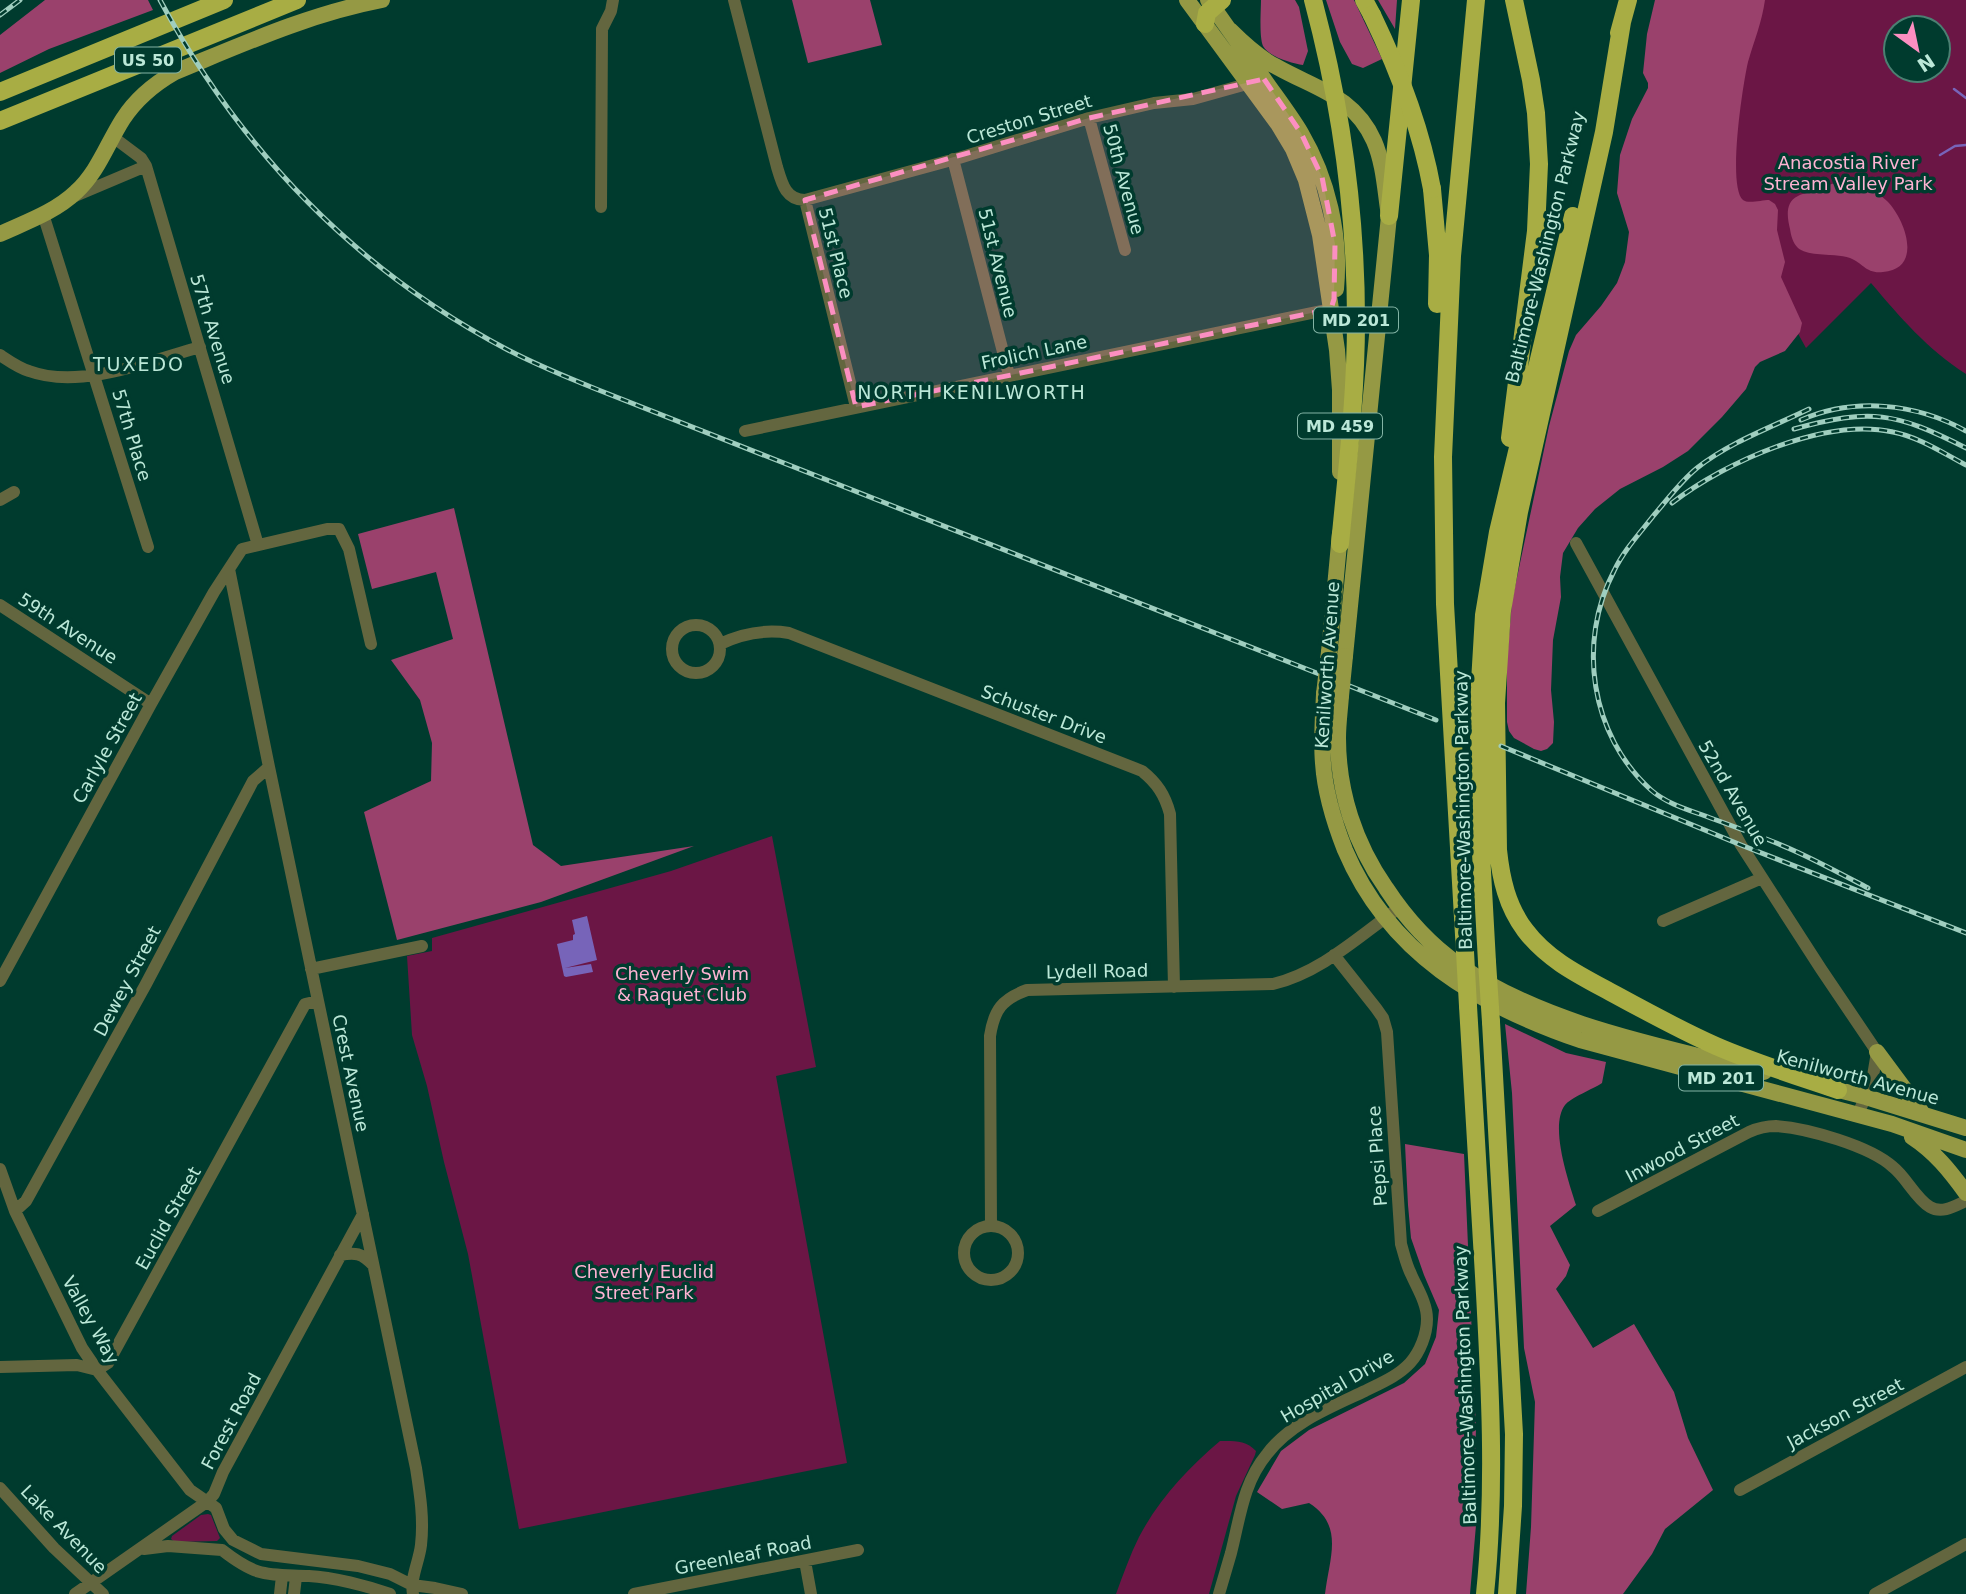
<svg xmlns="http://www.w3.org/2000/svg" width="1966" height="1594" viewBox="0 0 1966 1594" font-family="'DejaVu Sans',sans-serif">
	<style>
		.green { fill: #6b1645; fill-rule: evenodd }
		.forest { fill: #9a416c }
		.water { fill: #7764b9 }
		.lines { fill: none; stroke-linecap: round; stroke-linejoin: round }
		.stream { stroke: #7764b9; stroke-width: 2.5 }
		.minor { stroke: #63663f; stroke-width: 12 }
		.major { stroke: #959944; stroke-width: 16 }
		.highway { stroke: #a8ad44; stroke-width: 18 }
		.rail-casing { stroke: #9fcebf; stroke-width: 5 }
		.rail { stroke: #003b2e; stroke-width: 2.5; stroke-dasharray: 8; stroke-linecap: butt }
		.major-bridge { stroke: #959944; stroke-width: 16 }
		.highway-bridge { stroke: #a8ad44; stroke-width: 18 }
		.marked { fill: #fc8fc1; fill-opacity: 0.2; stroke: #fc8fc1; stroke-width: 5; stroke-dasharray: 14 9; stroke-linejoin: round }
		.labels { text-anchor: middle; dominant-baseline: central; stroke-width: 7; stroke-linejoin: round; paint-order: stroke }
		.shield { fill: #003b2e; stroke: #83b4a5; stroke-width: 2 }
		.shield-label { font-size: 16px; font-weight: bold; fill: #bbe8d8 }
		.street-label { font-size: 18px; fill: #bbe8d8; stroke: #003b2e }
		.park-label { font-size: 18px; fill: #feb3d3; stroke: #003b2e }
		.neighbourhood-label { font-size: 19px; letter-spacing: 2px; fill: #bbe8d8; stroke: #003b2e }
	</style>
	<rect width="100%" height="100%" fill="#003b2e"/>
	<path class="green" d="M1741,0H1966V374C1927,349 1900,317 1871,283L1806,348L1781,303L1734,194ZM1896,28H1938V70H1896Z
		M772,836L816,1067L776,1076L847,1463L519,1529L468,1254L444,1162L427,1086L412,1035L407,956L432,951V938L671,871Z
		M1220,1441C1234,1441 1246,1440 1256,1451L1255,1455L1236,1496L1209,1594H1116C1123,1575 1130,1555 1139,1537C1159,1499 1188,1468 1220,1441Z
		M208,1514L211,1515L220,1538L217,1541L175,1542L171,1539L172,1536L201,1515Z"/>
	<path class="forest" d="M45,0H148L153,10L49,49L0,73V35Z
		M792,0H870L882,45L808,63Z
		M1261,0H1295L1299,7L1308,51L1303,65C1292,63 1269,57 1263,46C1259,36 1261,11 1261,0Z
		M1326,0H1354L1382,59L1363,68L1352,64L1340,42Z
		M1378,0H1397L1395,29Z
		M1655,0H1765C1762,22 1754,41 1748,62C1743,83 1727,186 1743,200C1748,204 1762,200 1769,200L1775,204L1778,210L1777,230L1785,262L1781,277L1802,323L1800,332L1785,351L1760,362L1755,367L1746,389L1722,417L1688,451L1663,467L1620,489L1595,509L1578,528L1563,553L1560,577L1561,597L1553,640L1551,690L1554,722L1553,743L1547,749L1541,751L1534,749L1514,738L1509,731L1507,722V660L1512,601L1549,426L1569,351L1576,335L1601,306L1617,283L1625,262L1629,232L1617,193L1620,155L1632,119L1648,88V83L1643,73L1647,34Z
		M1844,182C1859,187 1876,190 1887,201C1906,220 1923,269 1883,272C1866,274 1863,263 1850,258C1836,253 1808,257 1798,248C1793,243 1791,236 1790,229C1787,217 1785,202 1798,196C1803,193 1809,193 1813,191C1825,186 1831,183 1844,182Z
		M454,508L533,845L561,866L694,846L541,902L397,940L364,812L431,781L432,743L420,700L391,660L453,639L436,572L372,589L358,534Z
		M1505,1024L1566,1053L1606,1062L1602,1083C1593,1089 1570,1098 1565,1105C1549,1126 1569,1182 1576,1205L1550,1226L1570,1265L1566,1276L1556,1289L1593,1348L1634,1324L1674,1392L1688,1438L1713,1490L1665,1529L1652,1554L1623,1594H1526L1531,1527L1535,1402L1524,1348L1512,1093Z
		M1405,1144L1464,1154L1476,1429L1474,1482L1476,1525L1470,1594H1325C1329,1558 1345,1526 1309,1503L1282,1509L1257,1492L1281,1451L1309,1430L1404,1383L1425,1364L1436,1337L1439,1310L1424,1275L1411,1238L1408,1205Z"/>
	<path class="water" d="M587,916L597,960L565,968L591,964L593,972L566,977L564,976L557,944L573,940V935L575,934L572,920Z"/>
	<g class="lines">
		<path class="stream" d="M1954,89L1966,98
			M1940,155L1955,146L1966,145"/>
		<path class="minor" d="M734,0L777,167C782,184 786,200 805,200L959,158L1089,118L1154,103L1193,99L1254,82
			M1089,118L1125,250
			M113,137L141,158L146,166L258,545
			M953,159L1009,375
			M75,196L146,166
			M805,200L856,407
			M601,207L602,29L611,11L613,0
			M43,214L148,547
			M0,355C9,361 19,368 29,371C80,390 150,361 200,347
			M745,431L1331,309
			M0,500L14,492
			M1576,543L1741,845L1821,969L1877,1052L1872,1082L1858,1114
			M229,569L269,767L416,1468C420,1494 424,1519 421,1545C419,1562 410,1578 413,1594
			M0,605L151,704
			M672 649a24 24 0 1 1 48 0a24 24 0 1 1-48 0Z
			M720,644C743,633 764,629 789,633L1142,771C1157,783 1165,795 1170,814L1174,987
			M1663,921L1762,878
			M311,969L422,946
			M0,981L151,704L214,592L242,549L327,529H339L349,549L371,644
			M0,1169L15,1211L82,1348L97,1370L190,1490L216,1508L224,1529L233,1540L261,1554L358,1566L390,1574L412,1585L435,1588L462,1594
			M15,1211L26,1201L146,984L253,781L269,767
			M1598,1211L1749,1132C1758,1128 1766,1126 1776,1126C1807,1128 1870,1146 1893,1167C1906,1177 1916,1199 1930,1207C1942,1214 1955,1206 1966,1201
			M991,1226L990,1036C994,1010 1002,999 1027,990L1273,984C1322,972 1359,936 1399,908
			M964 1253a27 27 0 1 1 54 0a27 27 0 1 1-54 0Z
			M340,1255C355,1252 362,1253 373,1265
			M0,1367L77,1365L97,1370L108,1363L305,1004L318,1001
			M0,1488L54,1548L103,1594
			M1740,1490L1966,1367
			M144,1549L168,1546L222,1550
			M222,1550C258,1578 266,1574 309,1576C333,1577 367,1586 390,1594
			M805,1561L811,1594
			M75,1594L208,1501L214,1494L223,1472L363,1214
			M280,1594L282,1576
			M294,1594L296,1577
			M634,1594L858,1550
			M1219,1594C1223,1580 1227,1567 1231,1553C1240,1518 1243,1483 1267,1454C1290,1423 1331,1407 1365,1391C1381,1383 1398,1376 1410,1363C1420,1352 1427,1334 1427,1319C1427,1303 1417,1288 1411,1274C1406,1264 1404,1254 1401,1244L1387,1032L1383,1018L1376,1008L1334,955
			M1875,1594L1966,1544"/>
		<path class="major" d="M1187,0L1278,124L1293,149L1306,180L1320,235L1337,350L1340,390V472
			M1208,0C1226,25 1243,50 1261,75C1274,94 1289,113 1301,133C1328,179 1341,236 1336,289
			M1230,30C1244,44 1259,58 1277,67C1316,89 1354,96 1374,141C1384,164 1385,191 1389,216L1345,656
			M0,234C26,222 55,212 76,192C98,172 107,144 123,119C136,99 154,84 175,72C243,44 309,14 382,0
			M1329,652L1340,533
			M1324,694C1323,717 1321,740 1323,763C1325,793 1334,822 1345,850C1389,954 1478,1005 1580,1040L1892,1124L1966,1150
			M1341,696C1340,710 1338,724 1338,738C1338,792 1355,844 1386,888C1405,917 1430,945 1459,965C1544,1025 1665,1047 1764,1072
			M1877,1052L1923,1114
			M1827,1087L1866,1097L1966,1128
			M1912,1137C1935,1152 1950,1171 1966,1193"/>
		<path class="highway" d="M1313,0C1341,105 1356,213 1356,321C1356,396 1347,470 1340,544
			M1364,0L1372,15
			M1622,22L1604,132L1519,512L1502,611L1496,703L1498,850C1501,879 1507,906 1525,930C1548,961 1583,977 1616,995C1649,1013 1682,1031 1716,1046C1755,1063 1797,1076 1838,1090
			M1205,24L1207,13L1222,0
			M1619,33L1628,0
			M0,92L224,0
			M0,121L297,0
			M1432,189L1438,255L1437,304
			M1389,216L1411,0
			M1510,438L1536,231L1539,164L1536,113L1531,80L1514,0
			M1465,952L1445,604L1443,457L1452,256L1476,0
			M1487,962L1481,853L1479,732L1480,682L1484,615L1498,532L1573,216
			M1468,1006C1473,1096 1478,1186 1484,1276C1490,1382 1496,1488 1485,1594
			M1491,1022L1514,1434L1513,1506L1507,1594"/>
		<g class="rail-casing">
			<path id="rail" d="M160,0C241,151 356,270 508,350C537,365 566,377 596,389L1436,720
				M0,15L20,0
				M1809,409C1772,427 1730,442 1697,468C1680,482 1668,499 1654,515C1640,533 1624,550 1614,571C1577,642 1590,735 1651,790C1667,804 1689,810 1708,817C1738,828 1769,839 1797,852C1821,863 1845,876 1868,888
				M1801,420C1854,397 1916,403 1966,431
				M1794,429C1871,408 1895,412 1966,448
				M1672,503C1725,462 1825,417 1893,432C1919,437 1943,453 1966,465
				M1501,746L1741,845L1966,933"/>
		</g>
		<use href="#rail" class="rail"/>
		<path class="major-bridge" d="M1324,694L1329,652
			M1341,696L1345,656"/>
		<path class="highway-bridge" d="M1372,15C1399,71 1421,128 1432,189
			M1465,952L1468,1006
			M1487,962L1491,1022"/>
	</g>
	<path class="marked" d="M1264,79L1301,133L1322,177L1335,244L1334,299L1331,309L856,407L805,200L1089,118Z"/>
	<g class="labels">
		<g class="shield">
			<rect x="115" y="47.5" width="66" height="25" rx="5"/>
			<rect x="1314" y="307.5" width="84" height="25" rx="5"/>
			<rect x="1298" y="413.5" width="84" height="25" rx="5"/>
			<rect x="1679" y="1065.5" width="84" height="25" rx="5"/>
		</g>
		<g class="shield-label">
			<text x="148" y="60">US 50</text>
			<text x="1356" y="320">MD 201</text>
			<text x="1340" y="426">MD 459</text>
			<text x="1721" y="1078">MD 201</text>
		</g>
		<g class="street-label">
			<text transform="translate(1029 119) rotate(-17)">Creston Street</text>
			<text transform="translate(1124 179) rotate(75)">50th Avenue</text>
			<text transform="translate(1545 247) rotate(-76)">Baltimore-Washington Parkway</text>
			<text transform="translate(836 253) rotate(76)">51st Place</text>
			<text transform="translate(998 263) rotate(76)">51st Avenue</text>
			<text transform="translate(213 329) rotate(73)">57th Avenue</text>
			<text transform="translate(1034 352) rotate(-12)">Frolich Lane</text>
			<text transform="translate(132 435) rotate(73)">57th Place</text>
			<text transform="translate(68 628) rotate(33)">59th Avenue</text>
			<text transform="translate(1327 665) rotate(-86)">Kenilworth Avenue</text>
			<text transform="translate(1044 714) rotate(21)">Schuster Drive</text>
			<text transform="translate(107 748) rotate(-61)">Carlyle Street</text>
			<text transform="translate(1733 793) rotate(60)">52nd Avenue</text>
			<text transform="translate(1463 810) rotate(-91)">Baltimore-Washington Parkway</text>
			<text transform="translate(1097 971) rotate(-1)">Lydell Road</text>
			<text transform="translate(127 981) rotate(-62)">Dewey Street</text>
			<text transform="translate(351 1073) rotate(78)">Crest Avenue</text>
			<text transform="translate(1858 1077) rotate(15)">Kenilworth Avenue</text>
			<text transform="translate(1682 1148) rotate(-28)">Inwood Street</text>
			<text transform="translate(1377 1156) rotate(-94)">Pepsi Place</text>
			<text transform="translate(168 1218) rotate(-61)">Euclid Street</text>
			<text transform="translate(91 1320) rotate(61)">Valley Way</text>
			<text transform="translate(1465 1385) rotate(-92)">Baltimore-Washington Parkway</text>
			<text transform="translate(1337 1386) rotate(-30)">Hospital Drive</text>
			<text transform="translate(1845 1413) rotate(-28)">Jackson Street</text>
			<text transform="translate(231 1421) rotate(-62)">Forest Road</text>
			<text transform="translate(64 1529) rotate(46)">Lake Avenue</text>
			<text transform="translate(743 1555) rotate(-11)">Greenleaf Road</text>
		</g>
		<g class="park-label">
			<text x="1848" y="162">Anacostia River<tspan x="1848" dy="21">Stream Valley Park</tspan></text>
			<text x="682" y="973">Cheverly Swim<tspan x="682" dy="21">&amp; Raquet Club</tspan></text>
			<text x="644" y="1271">Cheverly Euclid<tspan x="644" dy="21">Street Park</tspan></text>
		</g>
		<g class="neighbourhood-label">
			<text x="139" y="364">TUXEDO</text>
			<text x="972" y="392">NORTH KENILWORTH</text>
		</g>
	</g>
	<g transform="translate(1917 49) rotate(147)"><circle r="33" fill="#003b2e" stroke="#4b8072" stroke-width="2"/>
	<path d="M0-5L12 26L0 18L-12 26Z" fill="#fc8fc1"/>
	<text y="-10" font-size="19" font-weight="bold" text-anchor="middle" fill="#bbe8d8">N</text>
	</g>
</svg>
